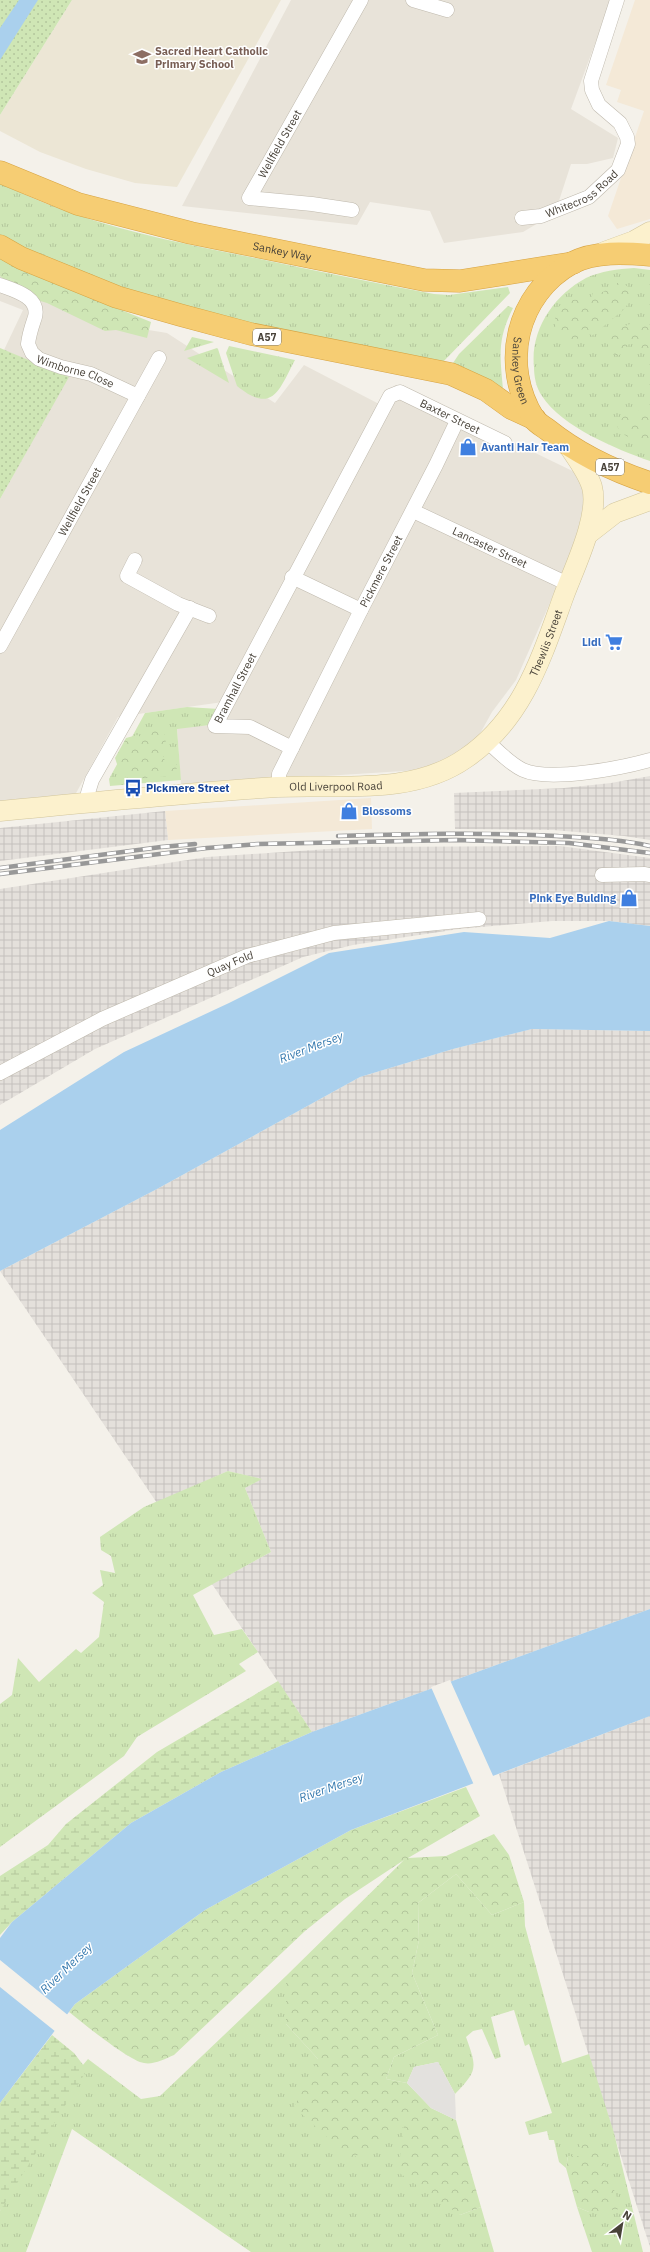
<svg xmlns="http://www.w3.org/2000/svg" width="650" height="2252" viewBox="0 0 650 2252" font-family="'IBM Plex Sans',sans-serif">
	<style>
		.residential { fill: #e8e3d9 }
		.commercial { fill: #f4e9d7 }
		.industrial { fill: url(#industrial-grid) }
		.education { fill: #ece6d5 }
		.grass { fill: url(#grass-tufts) }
		.forest { fill: url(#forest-crowns) }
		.wetland { fill: url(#wetland-marsh) }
		.park { fill: url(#park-dots) }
		.parking { fill: #e3e1de }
		.water { fill: #aad0ed }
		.pier { fill: #f4f1ea }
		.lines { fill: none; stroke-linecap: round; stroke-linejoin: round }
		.street-casing { stroke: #bfb9ad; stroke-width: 15 }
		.secondary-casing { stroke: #d1c59c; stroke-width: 21 }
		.highway-casing { stroke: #d6a343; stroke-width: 23 }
		.street { stroke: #fff; stroke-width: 14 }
		.secondary { stroke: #fcf1cd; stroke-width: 20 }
		.highway { stroke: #f6cd73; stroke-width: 22 }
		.rail-casing { stroke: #989898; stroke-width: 4.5 }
		.rail { stroke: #fff; stroke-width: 3; stroke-dasharray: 9; stroke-linecap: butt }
		.labels { text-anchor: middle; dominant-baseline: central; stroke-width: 3; stroke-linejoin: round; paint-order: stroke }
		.shield { fill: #fff; stroke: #7f7b74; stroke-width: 1 }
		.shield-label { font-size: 10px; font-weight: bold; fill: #484239 }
		.education-label { font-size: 11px; font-weight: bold; fill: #785e54; stroke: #fff; text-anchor: start }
		.street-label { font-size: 11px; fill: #484239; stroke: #fff }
		.shop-label { font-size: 11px; font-weight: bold; fill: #366cbe; stroke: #fff; text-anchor: start }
		.transit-label { font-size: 11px; font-weight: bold; fill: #164399; stroke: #fff; text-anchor: start }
		.water-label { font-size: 12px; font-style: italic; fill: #367aaf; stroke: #fff }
	</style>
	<defs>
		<pattern id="industrial-grid" width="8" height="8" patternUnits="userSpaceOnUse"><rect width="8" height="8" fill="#e4e0db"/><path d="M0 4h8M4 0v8" fill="none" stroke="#c5c1bd"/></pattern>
		<pattern id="grass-tufts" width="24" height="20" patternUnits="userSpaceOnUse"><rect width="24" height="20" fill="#cfe6b5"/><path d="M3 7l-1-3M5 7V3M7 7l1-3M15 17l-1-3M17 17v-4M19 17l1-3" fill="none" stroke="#b3c69c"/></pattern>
		<pattern id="forest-crowns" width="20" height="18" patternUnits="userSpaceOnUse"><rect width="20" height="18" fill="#cfe6b5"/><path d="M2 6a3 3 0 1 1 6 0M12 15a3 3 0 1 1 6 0" fill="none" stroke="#b3c69c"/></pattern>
		<pattern id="wetland-marsh" width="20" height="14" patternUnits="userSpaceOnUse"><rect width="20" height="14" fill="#cfe6b5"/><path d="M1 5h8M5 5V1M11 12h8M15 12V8" fill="none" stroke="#b3c69c"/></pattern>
		<pattern id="park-dots" width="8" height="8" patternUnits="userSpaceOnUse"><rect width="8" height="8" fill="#cfe6b5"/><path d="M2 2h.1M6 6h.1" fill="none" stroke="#b3c69c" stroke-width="1.8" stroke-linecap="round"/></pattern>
	</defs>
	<rect width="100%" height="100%" fill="#f4f1ea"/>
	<path class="residential" d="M291,0H611L571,109L618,138L613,158L587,164H571L555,213L523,232L444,243L430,211L370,202L357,225L182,206Z
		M0,268L124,326L167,333L275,403L304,365L381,405L395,385L589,479L590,512L516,680L492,712L477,739L435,769L181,785L177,728L210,725L223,702L145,713L118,717L75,795L0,806V499L68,377L4,350L23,310L0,301Z"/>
	<path class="commercial" d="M635,0H650V219L617,229L608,216L644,111L617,102L621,90L606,85Z
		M371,798L372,829L168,840L165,811Z"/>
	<path class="industrial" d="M650,776V840L624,836L553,830L455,829L454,793L564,788L611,783Z
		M165,811L168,840L0,861V828Z
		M560,846L650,858V926L609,921H552L459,929L353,945L303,957L95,1049L0,1105V889L207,857L358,847Z
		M532,1029L650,1031V1609L312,1732L212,1584L271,1552L245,1488L261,1479L228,1471L157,1503L0,1271L157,1189L360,1077L453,1049Z
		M650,1716V2247L499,1774Z"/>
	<path class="education" d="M72,0H281L177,187L135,183L86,169L40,152L0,131V115Z"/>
	<path class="grass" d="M0,183C83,224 160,239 250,257C311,270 373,283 434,294L449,295L508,287L510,293L441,364L263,328L114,287L0,237Z
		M634,268L650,270V461C616,449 562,427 542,396C536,388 534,376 534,367C530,330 554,295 586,278C601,271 618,269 634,268Z
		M508,306L513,308C497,340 500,355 503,389L451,366L459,354Z
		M192,337L214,342L184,351Z
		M229,346L295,360C279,390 273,415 237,386L226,353Z
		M217,348L218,349L229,383L187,358Z
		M187,707L219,709L210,725L177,729L181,780L110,786L109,779L145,713Z
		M228,1471L262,1479L245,1488L271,1552L193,1595L214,1635L242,1629L258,1652L239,1664L246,1671L137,1737L124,1756L0,1847V1704L12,1695L18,1658L39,1682L76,1649L81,1653L99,1637L104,1602L92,1593L103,1585L100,1570L115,1573L111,1556L101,1550L100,1537L144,1507Z
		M456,1874L492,1915L524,1902L525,1926L562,2063L589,2054L614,2133L643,2252H592L577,2207L589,2212L582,2156H568L566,2168L559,2162L554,2140H549L547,2131L529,2135L525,2122L552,2113L529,2044L525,2046L514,2010L491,2017L501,2057L495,2059L482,2029L473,2031L466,2037C477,2068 478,2070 455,2094L438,2062L414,2067L407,2083L386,2079L394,2057L438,2035L412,1973L419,1940L418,1903Z
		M286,1976V2024L318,2059L405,2127L460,2215L481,2207L494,2252H251L72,2129L26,2252H0V2211L37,2119L88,2059L141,2099L160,2096Z"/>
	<path class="forest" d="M0,258L42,278L151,322L147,338L116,330L105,331L47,303L20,295L0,276Z
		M617,283C626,282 631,289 634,297L622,311L593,335L588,334L583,329L579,332L580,336L577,340L573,341L556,333C554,320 554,304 569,300C577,299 583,302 591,299L593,293L597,291L603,292Z
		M634,323L650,327V353L643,352L640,346L635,343L626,345L624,351L618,356L613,354L608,345C611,332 621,326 634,323Z
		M646,407H650V449L621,433L617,426C623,411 635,415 646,407Z
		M154,730H159L165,735L167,753L163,757L166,762L176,763L177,773L174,776L130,779L120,773L115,758L126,738L137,735L145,739L148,733Z
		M466,1787L480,1816L408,1858L446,1856L494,1834L509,1855L524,1902L492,1915L456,1874L418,1903L419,1940L412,1973L438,2035L394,2057L386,2079L407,2083L431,2108L456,2120L481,2207L460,2215L398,2172L404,2127L351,2159L294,2107L318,2059L286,2024V1976L404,1860L345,1899L305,1931L174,2055C165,2059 153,2065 144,2063C129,2061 83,2023 69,2012L75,2004L205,1910L351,1830Z
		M596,2140L621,2209L589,2212L577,2207L566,2168L568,2156H582L579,2142Z"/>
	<path class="wetland" d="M278,1681L312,1732L221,1772L131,1823L12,1922L0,1935V1876L48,1845L66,1824L157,1752Z
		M52,2035L74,2053L87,2070L0,2211V2103Z"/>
	<path class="park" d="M0,0H72L0,115Z
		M0,348L69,377L0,499Z"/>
	<path class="parking" d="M438,2062L455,2094L456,2120L431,2108L407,2083L414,2067Z"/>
	<path class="water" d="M19,0H38L0,60V28Z
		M609,921L650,926V1031L532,1029L453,1049L360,1077L157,1189L0,1271V1130L124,1052L229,1003L329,953L464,932L550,938Z
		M650,1609V1716L351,1830L205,1910L75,2004L0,2103V1938L12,1922L131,1823L221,1772L312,1732Z"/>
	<path class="pier" d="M450,1680L494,1778L474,1785L431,1687Z
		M0,1960L69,2016L56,2032L0,1987Z"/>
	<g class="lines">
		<g class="street-casing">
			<g id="street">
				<path d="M413,0L447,10"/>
				<path id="s1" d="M352,210L312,204L249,198L361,0"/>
				<path id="s2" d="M522,218L541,216L589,197L618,170L628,144L627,137L620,123L599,105L592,90L591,81L617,0"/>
				<path id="s3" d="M0,285C14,290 40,297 35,317C32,326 29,334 28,344L32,353L39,359L61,367L91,374L138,396"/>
				<path id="s4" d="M413,511L568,584"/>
				<path d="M135,560L127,576L178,604L209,616"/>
				<path d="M292,577L361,610"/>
				<path id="s5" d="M0,646L159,358"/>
				<path d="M488,742C499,752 510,764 523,770C549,782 622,768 650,760"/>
				<path id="s6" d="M292,748L250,727L215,726L390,396L400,392L505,443"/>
				<path id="s7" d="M279,787V774L361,610L436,465L457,421"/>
				<path d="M89,802L88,793L92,780L190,608"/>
				<path d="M602,875L644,874L650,875"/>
				<path id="s8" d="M0,1073L102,1019L247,956L334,933L479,919"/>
			</g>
		</g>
		<g class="secondary-casing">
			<g id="secondary">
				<path d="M604,252L634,241L650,232"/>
				<path d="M588,534L615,513L650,500"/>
				<path id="s9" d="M0,811C92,802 184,793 277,787C340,784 412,796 466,758C522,720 541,659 563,598C573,570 600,517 592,487C588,473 578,460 570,448"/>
			</g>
		</g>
		<g class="highway-casing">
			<g id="highway">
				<path id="s10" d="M0,172L78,204L191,233L424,280L460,281L573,263"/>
				<path d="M0,246L21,258L117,297L180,315L251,334L451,374L486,390L511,408L535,419"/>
				<path id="s11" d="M650,255C625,253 595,251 572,263C516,294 500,365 534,419C537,423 544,427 548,430C578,454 614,471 650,483"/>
			</g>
		</g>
		<use href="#street" class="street"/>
		<use href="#secondary" class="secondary"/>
		<use href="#highway" class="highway"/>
		<g class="rail-casing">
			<path id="rail" d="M338,836C411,834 484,832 557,836C588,838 619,839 650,846
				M0,868L161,847L195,844
				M0,874L207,848L258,844L456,840L569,843L650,853"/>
		</g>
		<use href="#rail" class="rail"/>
	</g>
	<defs>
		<g id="school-bare" transform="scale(1.38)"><path d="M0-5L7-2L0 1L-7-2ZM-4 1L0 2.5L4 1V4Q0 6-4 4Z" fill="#8d6e63" stroke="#fff" stroke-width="2.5" paint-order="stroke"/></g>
		<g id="shop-bare" transform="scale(1.38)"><path d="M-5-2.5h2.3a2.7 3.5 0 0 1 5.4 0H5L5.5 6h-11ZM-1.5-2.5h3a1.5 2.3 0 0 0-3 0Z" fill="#3f7fe0" stroke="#fff" stroke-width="2.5" paint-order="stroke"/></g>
		<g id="supermarket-bare" transform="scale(1.38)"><path d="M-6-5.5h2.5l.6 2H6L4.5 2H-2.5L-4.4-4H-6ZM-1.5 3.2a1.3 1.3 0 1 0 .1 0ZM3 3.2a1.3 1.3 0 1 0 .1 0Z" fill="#3f7fe0" stroke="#fff" stroke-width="2.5" paint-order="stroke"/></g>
		<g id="bus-bare" transform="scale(1.38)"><path d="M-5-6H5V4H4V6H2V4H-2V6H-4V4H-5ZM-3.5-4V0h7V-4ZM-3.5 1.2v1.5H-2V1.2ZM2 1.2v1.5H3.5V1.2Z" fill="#1a4fb4" stroke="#fff" stroke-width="2.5" paint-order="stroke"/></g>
	</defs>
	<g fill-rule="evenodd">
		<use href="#school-bare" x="142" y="57"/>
		<use href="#shop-bare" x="468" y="447"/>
		<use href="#supermarket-bare" x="614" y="642"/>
		<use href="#bus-bare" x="133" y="788"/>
		<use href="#shop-bare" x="349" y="811"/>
		<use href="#shop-bare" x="629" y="898"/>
	</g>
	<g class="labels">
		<g class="shield">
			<rect x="253" y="329" width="28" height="16" rx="3"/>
			<rect x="596" y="459" width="28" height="16" rx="3"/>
		</g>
		<g class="shield-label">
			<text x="267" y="337">A57</text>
			<text x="610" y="467">A57</text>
		</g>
		<g class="education-label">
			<text x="155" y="51">Sacred Heart Catholic<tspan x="155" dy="13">Primary School</tspan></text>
		</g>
		<g class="street-label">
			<text stroke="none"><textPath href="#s1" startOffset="166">Wellfield Street</textPath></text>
			<text stroke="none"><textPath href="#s2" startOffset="66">Whitecross Road</textPath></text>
			<text stroke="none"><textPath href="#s10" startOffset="294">Sankey Way</textPath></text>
			<text stroke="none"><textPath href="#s11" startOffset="208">Sankey Green</textPath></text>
			<text stroke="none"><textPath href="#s3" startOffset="138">Wimborne Close</textPath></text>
			<text stroke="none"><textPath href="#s6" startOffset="522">Baxter Street</textPath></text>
			<text stroke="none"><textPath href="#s5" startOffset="165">Wellfield Street</textPath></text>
			<text stroke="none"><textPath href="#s4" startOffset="85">Lancaster Street</textPath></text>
			<text stroke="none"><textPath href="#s7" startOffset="240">Pickmere Street</textPath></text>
			<text stroke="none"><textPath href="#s9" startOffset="615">Thewlis Street</textPath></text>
			<text stroke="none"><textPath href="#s6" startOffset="125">Bramhall Street</textPath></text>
			<text stroke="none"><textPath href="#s9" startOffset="337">Old Liverpool Road</textPath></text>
			<text stroke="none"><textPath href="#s8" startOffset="255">Quay Fold</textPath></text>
		</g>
		<g class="shop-label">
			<text x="481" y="447">Avanti Hair Team</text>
			<text x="601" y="642" text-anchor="end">Lidl</text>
			<text x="362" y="811">Blossoms</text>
			<text x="616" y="898" text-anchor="end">Pink Eye Bulding</text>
		</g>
		<g class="transit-label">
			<text x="146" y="788">Pickmere Street</text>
		</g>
		<g class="water-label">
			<text transform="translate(311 1047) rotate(-21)">River Mersey</text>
			<text transform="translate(331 1787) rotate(-19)">River Mersey</text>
			<text transform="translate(66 1968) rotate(-44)">River Mersey</text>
		</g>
	</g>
	<g transform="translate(622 2224) rotate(31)" stroke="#ffffff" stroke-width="3" paint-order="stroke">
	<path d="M0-3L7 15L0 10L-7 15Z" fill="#484239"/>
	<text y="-6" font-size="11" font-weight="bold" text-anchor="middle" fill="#484239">N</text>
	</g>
</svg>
